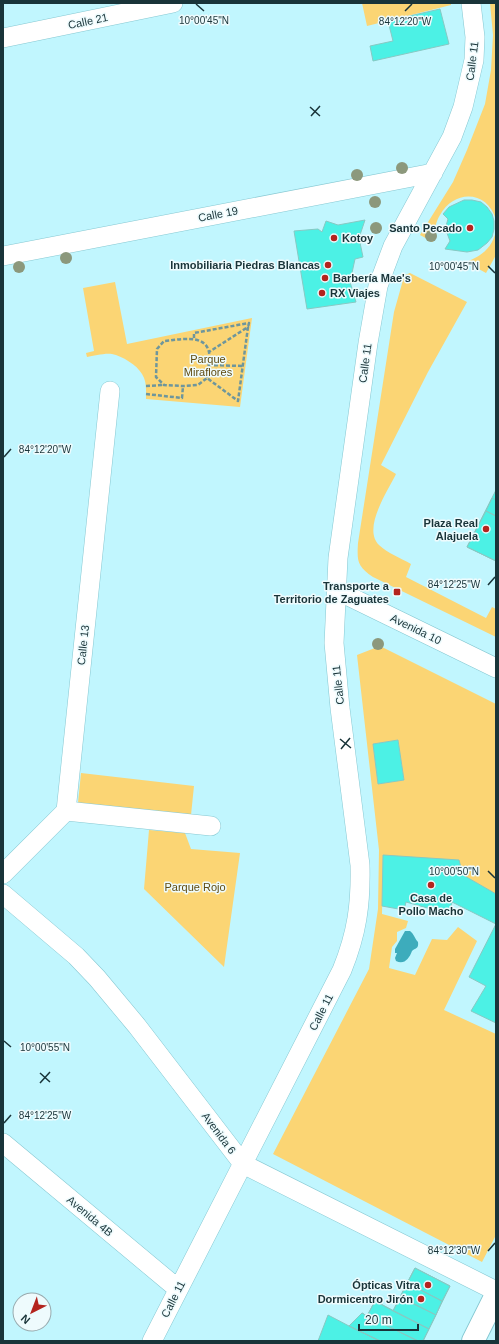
<svg xmlns="http://www.w3.org/2000/svg" width="499" height="1344" viewBox="0 0 499 1344" font-family="Arial,sans-serif">
	<style>
		.green { fill: #fbd574; fill-rule: evenodd }
		.water { fill: #3dacbc }
		.building { fill: #4cf1e5; stroke: #87c9c3 }
		.lines { fill: none; stroke-linecap: round; stroke-linejoin: round }
		.minor-casing { stroke: #86c8d2; stroke-width: 20 }
		.primary-casing { stroke: #86c8d2; stroke-width: 24 }
		.path { stroke: #6e969c; stroke-width: 2.5; stroke-dasharray: 4 2; stroke-linecap: butt }
		.minor { stroke: #fff; stroke-width: 19 }
		.primary { stroke: #fff; stroke-width: 22 }
		.tree { fill: #8c987c }
		.ticks { fill: none; stroke: #193439; stroke-width: 1.5 }
		.poi-dot { fill: #b3241e; stroke: #eefbfd; stroke-width: 1.5 }
		.labels { text-anchor: middle; dominant-baseline: central; stroke-width: 3; stroke-linejoin: round; paint-order: stroke }
		.street-label { font-size: 11px; fill: #193439; stroke: #eefbfd }
		.poi-label { font-size: 11px; font-weight: bold; fill: #193439; stroke: #eefbfd; text-anchor: end }
		.park-label { font-size: 11px; fill: #614c11; stroke: #eefbfd }
		.ticks-label { font-size: 10px; text-anchor: middle; fill: #193439; stroke: #eefbfd; stroke-width: 3; stroke-linejoin: round; paint-order: stroke }
	</style>
	<rect width="100%" height="100%" fill="#c1f6fe"/>
	<path class="green" d="M362,3H451V5L367,26Z
		M490,3H496V220C488,190 454,189 440,215C435,223 434,233 433,242L420,235L453,182L467,150L485,104L491,70L493,35Z
		M496,231V255L486,273L466,262C482,256 492,248 496,231Z
		M410,273L467,302L428,372L381,465L396,474C388,491 362,528 379,545C387,553 401,558 411,564L406,577L486,618L492,607L496,609V637L373,577C357,566 357,561 358,543L394,312L403,280L405,275Z
		M115,282L127,344L252,318L240,407L146,399C146,391 147,382 142,374C137,365 122,356 112,354C104,353 94,356 87,357L86,353L94,351L83,288Z
		M380,646L496,704V894L463,875L459,860L383,856L382,914L408,921L406,928L397,932V941L392,947L389,968L415,975L432,939L447,940L458,927L477,941L444,1010L496,1034V1235L482,1262L273,1154L369,969L378,909L379,850L357,655ZM398,740L404,780L378,784L373,744Z
		M81,773L194,786L191,815L78,803Z
		M149,830L185,833L191,849L240,853L224,967L144,889Z"/>
	<path class="water" d="M405,931H410C414,934 415,939 418,942C419,949 415,948 412,951C409,959 404,965 396,961L395,958L397,953H395V949Z"/>
	<path class="building" d="M440,9L449,44L373,61L370,46L393,41L388,21Z
		M464,200H472L481,202L487,207L492,214L494,221V229L492,237L487,243L478,250L467,252L445,249L450,241L447,233L446,226L448,219L443,214L449,207Z
		M365,220L359,238L363,257L355,259L350,282L356,302L307,309L294,231L318,229L322,232L326,221L338,225Z
		M496,490V561L467,547Z
		M492,498L496,500V516L486,511Z
		M486,511L496,516V561L467,547Z
		M398,740L404,780L378,784L373,744Z
		M383,855L459,860L463,875L496,894V924L452,902L449,914L406,902L404,910L382,906Z
		M496,924V1023L471,1011L486,986L469,977Z
		M415,1268L450,1286L423,1341H380L349,1326L362,1313L367,1316L375,1301L393,1311Z
		M415,1268L450,1286L442,1301L407,1283Z
		M407,1283L442,1301L436,1315L400,1297Z
		M400,1297L436,1315L429,1329L393,1311Z
		M375,1301L429,1329L423,1341H418L367,1316Z
		M362,1313L367,1316L418,1341H380L349,1326Z
		M328,1315L349,1326L380,1341H318Z"/>
	<g class="lines">
		<g class="minor-casing">
			<path id="minor" d="M3,38L173,3
				M3,256L433,173
				M336,590L496,668
				M66,811L211,826
				M3,874L66,811L110,391
				M3,894L76,956L97,978L137,1026L243,1164L496,1291
				M3,1143L178,1289
				M152,1341L342,970C357,933 361,904 360,865L340,708L334,643L338,558L368,343L378,286L393,246L452,137L463,107L474,60L475,37L471,3"/>
		</g>
		<g class="primary-casing">
			<path id="primary" d="M473,1341L496,1295"/>
		</g>
		<path class="path" d="M194,338V333L249,323L248,327
			M208,365L243,366
			M207,378C208,371 210,358 209,352C205,333 178,340 164,341L157,349L156,377L164,385L183,386L198,385L207,378L238,401L248,327L209,352
			M146,386L163,385
			M146,394L182,398L183,386"/>
		<use href="#minor" class="minor"/>
		<use href="#primary" class="primary"/>
	</g>
	<g class="tree">
		<circle cx="402" cy="168" r="6"/>
		<circle cx="357" cy="175" r="6"/>
		<circle cx="375" cy="202" r="6"/>
		<circle cx="376" cy="228" r="6"/>
		<circle cx="431" cy="236" r="6"/>
		<circle cx="66" cy="258" r="6"/>
		<circle cx="19" cy="267" r="6"/>
		<circle cx="378" cy="644" r="6"/>
	</g>
	<path class="ticks" d="M196,4L204,11M405,11L412,4M310,107L320,116M311,116L320,106M488,266L495,273M4,457L11,449M488,585L495,577M340,739L351,748M341,749L350,738M488,871L495,878M4,1041L11,1047M40,1073L50,1082M40,1083L50,1072M4,1123L11,1115M488,1251L495,1243"/>
	<g class="poi-dot">
		<circle cx="470" cy="228" r="4"/>
		<circle cx="334" cy="238" r="4"/>
		<circle cx="328" cy="265" r="4"/>
		<circle cx="325" cy="278" r="4"/>
		<circle cx="322" cy="293" r="4"/>
		<circle cx="486" cy="529" r="4"/>
		<rect x="393" y="588" width="8" height="8" rx="2"/>
		<circle cx="431" cy="885" r="4"/>
		<circle cx="428" cy="1285" r="4"/>
		<circle cx="421" cy="1299" r="4"/>
	</g>
	<g class="labels">
		<g class="street-label">
			<text transform="translate(88 21) rotate(-12)">Calle 21</text>
			<text transform="translate(472 61) rotate(-83)">Calle 11</text>
			<text transform="translate(218 214) rotate(-11)">Calle 19</text>
			<text transform="translate(365 363) rotate(-82)">Calle 11</text>
			<text transform="translate(416 629) rotate(26)">Avenida 10</text>
			<text transform="translate(83 645) rotate(-84)">Calle 13</text>
			<text transform="translate(338 685) rotate(-96)">Calle 11</text>
			<text transform="translate(321 1012) rotate(-63)">Calle 11</text>
			<text transform="translate(219 1133) rotate(53)">Avenida 6</text>
			<text transform="translate(90 1216) rotate(40)">Avenida 4B</text>
			<text transform="translate(173 1299) rotate(-63)">Calle 11</text>
		</g>
		<g class="poi-label">
			<text x="462" y="228">Santo Pecado</text>
			<text x="342" y="238" text-anchor="start">Kotoy</text>
			<text x="320" y="265">Inmobiliaria Piedras Blancas</text>
			<text x="333" y="278" text-anchor="start">Barbería Mae's</text>
			<text x="330" y="293" text-anchor="start">RX Viajes</text>
			<text x="478" y="523">Plaza Real<tspan x="478" dy="13">Alajuela</tspan></text>
			<text x="389" y="586">Transporte a<tspan x="389" dy="13">Territorio de Zaguates</tspan></text>
			<text x="431" y="898" text-anchor="middle">Casa de<tspan x="431" dy="13">Pollo Macho</tspan></text>
			<text x="420" y="1285">Ópticas Vitra</text>
			<text x="413" y="1299">Dormicentro Jirón</text>
		</g>
		<g class="park-label">
			<text x="208" y="359">Parque<tspan x="208" dy="13">Miraflores</tspan></text>
			<text x="195" y="887">Parque Rojo</text>
		</g>
	</g>
	<g class="ticks-label">
		<text x="204" y="24">10°00'45"N</text>
		<text x="405" y="25">84°12'20"W</text>
		<text x="454" y="270">10°00'45"N</text>
		<text x="45" y="453">84°12'20"W</text>
		<text x="454" y="588">84°12'25"W</text>
		<text x="454" y="875">10°00'50"N</text>
		<text x="45" y="1051">10°00'55"N</text>
		<text x="45" y="1119">84°12'25"W</text>
		<text x="454" y="1254">84°12'30"W</text>
	</g>
	<rect width="499" height="1344" fill="none" stroke="#193439" stroke-width="8"/>
	<g transform="translate(32 1312) rotate(222)"><circle r="19" fill="#eefbfd" stroke="#99abaf"/>
	<path d="M0-3L7 15L0 10L-7 15Z" fill="#b3241e"/>
	<text y="-6" font-size="11" font-weight="bold" text-anchor="middle" fill="#193439">N</text>
	</g>
	<path d="M359 1324v6h59v-6" fill="none" stroke="#193439" stroke-width="2"/>
	<text x="365" y="1324" font-size="12" fill="#193439" stroke="#eefbfd" stroke-width="3" paint-order="stroke">20 m</text>
</svg>
